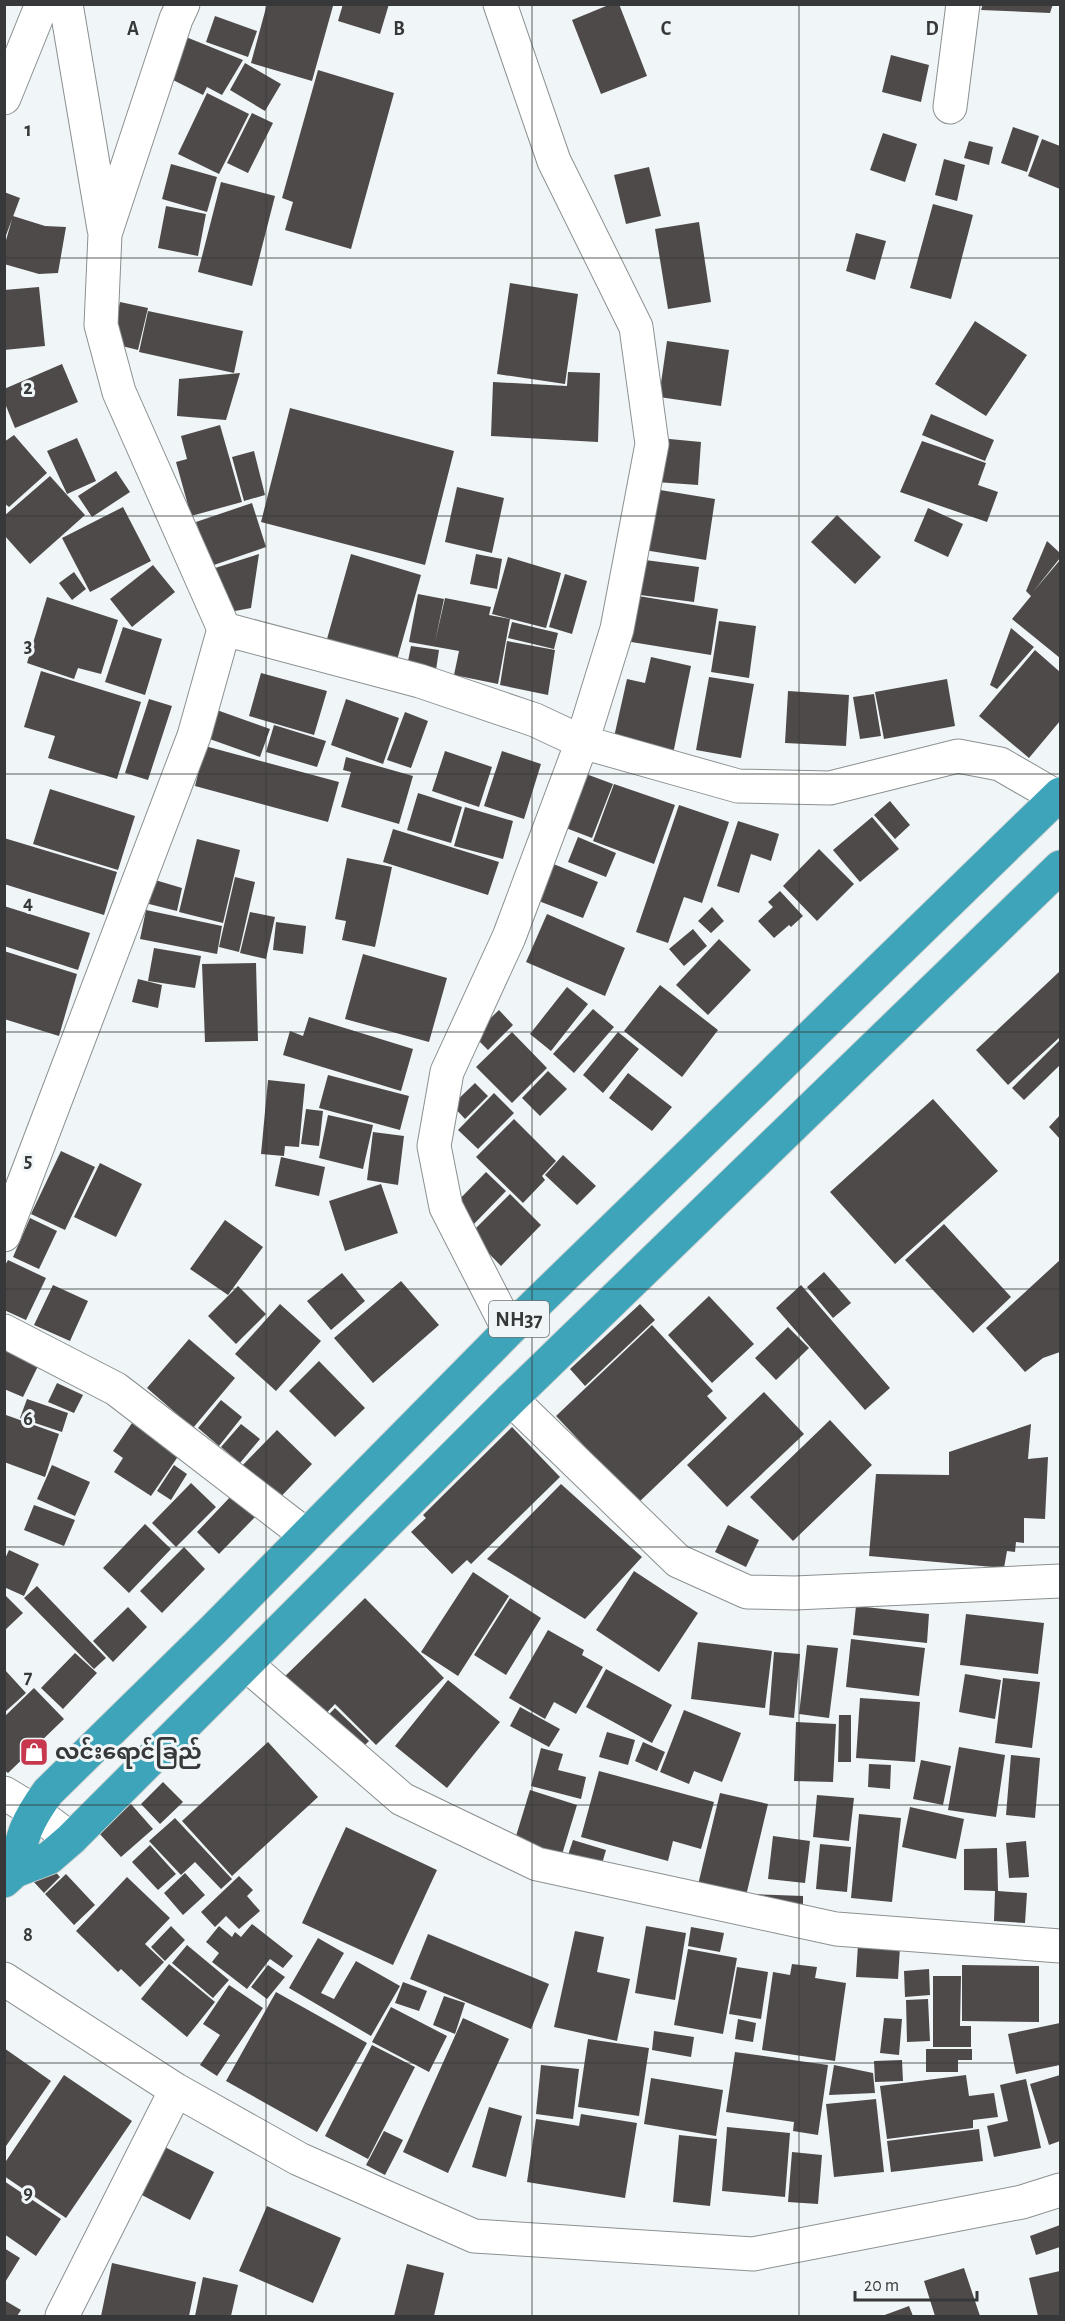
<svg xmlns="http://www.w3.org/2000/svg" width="1065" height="2321" viewBox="0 0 1065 2321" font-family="'Alegreya Sans','Noto Sans Myanmar',sans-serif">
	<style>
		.building { fill: #4f4a4a }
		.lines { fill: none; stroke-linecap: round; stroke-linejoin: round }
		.minor-casing { stroke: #8b9091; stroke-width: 35 }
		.highway-casing { stroke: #d3d3d3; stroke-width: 35 }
		.minor { stroke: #fff; stroke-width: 33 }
		.highway { stroke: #3da4b9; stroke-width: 33 }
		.grid { fill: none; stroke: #363839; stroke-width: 1.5; stroke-opacity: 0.55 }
		.labels { text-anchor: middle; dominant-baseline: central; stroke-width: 6; stroke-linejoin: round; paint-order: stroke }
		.shield { fill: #f0f6f7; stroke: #6e7172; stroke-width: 1.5 }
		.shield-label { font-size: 21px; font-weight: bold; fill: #363839 }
		.poi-label { font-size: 22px; font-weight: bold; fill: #363839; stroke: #f0f6f7; text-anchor: start }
		.grid-label { font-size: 20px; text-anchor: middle; font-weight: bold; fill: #363839; stroke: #f0f6f7; stroke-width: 6; stroke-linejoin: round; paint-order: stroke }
	</style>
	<rect width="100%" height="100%" fill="#f0f6f7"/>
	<path class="building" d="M267,4H327L333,6L312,81L251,63Z
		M343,4H389L380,34L338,21Z
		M611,4H619L647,76L601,94L572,20Z
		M983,4H1053L1050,13L981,10Z
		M215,16L257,31L248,57L206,42Z
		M181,35L243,60L222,95L207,87L203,95L161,74Z
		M891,55L929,65L921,102L882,92Z
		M245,63L281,84L265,111L230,90Z
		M318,70L394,93L351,249L285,230L293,202L282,198Z
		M207,93L249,114L219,174L178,154Z
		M252,113L273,123L248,173L227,163Z
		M1013,127L1039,136L1027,172L1001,163Z
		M883,133L917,144L905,182L870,170Z
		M1042,139L1060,146V189L1028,176Z
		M969,141L993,147L989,165L964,158Z
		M944,159L965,165L957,201L935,195Z
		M171,164L217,177L207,212L162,199Z
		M649,167L661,216L626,224L614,175Z
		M221,182L275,196L252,286L198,272Z
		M4,192L20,198L5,238H4Z
		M933,204L973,215L951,299L910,288Z
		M166,206L206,214L198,256L158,248Z
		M13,216L45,226L66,227L58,273L39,274L4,264V247Z
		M699,222L711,302L668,309L655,229Z
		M856,233L886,241L875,280L846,271Z
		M510,283L578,294L565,384L497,374Z
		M39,287L45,346L4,350V290Z
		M120,302L148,308L138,350L110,343Z
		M148,311L243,331L234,373L139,352Z
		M975,321L1027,355L986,416L935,384Z
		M667,341L729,350L721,406L659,397Z
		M62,364L78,402L15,428L4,401V389Z
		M568,372L600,373L598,442L491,436L493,382L567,386Z
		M240,373L226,420L177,416L179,379Z
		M290,408L454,451L425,565L261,522Z
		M931,414L994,440L985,461L922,435Z
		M220,425L242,502L191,516L176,462L187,459L181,436Z
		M14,435L47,473L9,507L4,503V442Z
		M77,438L96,481L67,494L47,451Z
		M659,438L701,442L698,485L656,482Z
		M922,441L986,463L978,485L998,492L987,522L900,492Z
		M254,451L265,495L244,501L232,457Z
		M116,471L130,492L92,517L78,496Z
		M50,476L85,515L30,564L4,535V516Z
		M457,487L504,498L492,553L445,542Z
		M654,489L715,499L706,560L644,550Z
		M252,503L266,547L211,566L196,522Z
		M123,507L151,561L90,592L62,538Z
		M928,508L963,524L948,557L914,541Z
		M837,515L881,557L855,584L811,542Z
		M1047,541L1060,553V558L1033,592L1060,560V658L1012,619L1031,596L1026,591Z
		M259,554L251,608L224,613L212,569Z
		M351,554L421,575L397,660L327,639Z
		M476,554L502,559L497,589L470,584Z
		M508,557L561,573L546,628L492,614Z
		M645,560L699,567L694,602L640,595Z
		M153,565L175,592L132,627L110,599Z
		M74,572L86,589L72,600L59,583Z
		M565,574L587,581L572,634L549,627Z
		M418,594L444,599L435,642L445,598L491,607L489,615L510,619L498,684L454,675L459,651L409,642Z
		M626,594L718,609L711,655L619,640Z
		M47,597L118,620L101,674L78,668L74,679L27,663Z
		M719,621L756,626L749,678L711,672Z
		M512,622L558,633L554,649L508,638Z
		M123,627L162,639L145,695L105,682Z
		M1011,628L1034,647L997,689L990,685Z
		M507,641L555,650L548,695L500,685Z
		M411,646L439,650L436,670L407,666Z
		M1035,650L1060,672V721L1029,758L979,716Z
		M651,657L691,666L672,759L612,746L627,679L645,683Z
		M41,671L141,702L117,779L48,758L55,736L24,727Z
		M261,673L327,691L314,735L249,716Z
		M709,677L754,684L741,758L696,750Z
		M947,679L955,726L884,739L875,692Z
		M788,691L849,695L846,746L785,743Z
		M874,694L881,736L860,739L853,697Z
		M149,699L172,706L148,780L125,773Z
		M346,699L399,718L383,764L331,745Z
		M214,709L270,729L260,757L204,737Z
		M405,712L428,721L411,768L387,760Z
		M274,725L326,741L317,767L266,752Z
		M205,746L339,782L328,822L195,786Z
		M445,751L492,767L479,807L432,791Z
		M502,751L541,764L524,819L484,806Z
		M346,757L413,776L399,824L341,807L351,772L343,770Z
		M578,771L613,784L592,838L558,825Z
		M614,784L675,805L654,864L593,841Z
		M50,789L135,816L118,870L33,844Z
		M418,793L462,807L451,843L407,830Z
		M890,801L910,825L895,839L874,815Z
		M679,805L729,822L702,903L684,897L668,943L636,932Z
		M465,807L513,821L503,859L454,846Z
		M872,817L899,849L860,882L833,850Z
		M738,821L779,834L771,861L751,854L739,893L717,886Z
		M393,829L499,862L488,895L383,862Z
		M578,837L616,853L606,877L568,862Z
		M4,838L117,872L104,915L4,884Z
		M197,839L240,850L223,923L179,912Z
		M819,849L854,884L817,921L783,886Z
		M347,858L392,867L375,947L342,940L346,921L335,919Z
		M551,863L598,882L583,918L536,900Z
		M235,877L255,882L239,952L219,947Z
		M155,880L182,888L177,911L149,904Z
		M780,891L803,916L791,927L789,925L774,938L758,921L773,907L768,902Z
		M4,906L90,933L78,970L4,946Z
		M712,907L724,921L711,933L698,921Z
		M146,910L222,926L217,954L140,939Z
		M250,912L275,917L266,959L240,953Z
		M547,914L625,948L605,996L526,962Z
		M276,922L306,926L303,954L273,950Z
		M693,929L707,946L684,966L669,949Z
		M719,939L751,970L708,1015L676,985Z
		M154,948L201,956L195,988L148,981Z
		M4,951L77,974L59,1036L4,1019Z
		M363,954L447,978L429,1042L345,1019Z
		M256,963L258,1041L205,1042L202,964Z
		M1060,971V1037L1008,1085L976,1050Z
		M138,979L162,985L158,1008L132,1002Z
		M660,985L718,1030L682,1077L624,1031Z
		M567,987L588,1004L551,1051L530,1034Z
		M593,1009L614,1027L574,1073L553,1054Z
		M499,1010L513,1025L488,1050L473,1035Z
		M309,1017L413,1049L401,1091L283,1055L290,1031L303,1036Z
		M512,1032L547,1068L512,1103L476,1067Z
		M618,1032L639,1049L603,1093L583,1075Z
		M1060,1040V1065L1024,1100L1012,1088Z
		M548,1071L567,1089L540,1116L522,1098Z
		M628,1073L672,1107L652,1131L609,1098Z
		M328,1075L409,1096L400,1130L319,1108Z
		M268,1080L305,1084L299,1147L285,1146L284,1156L261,1154Z
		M475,1083L488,1096L465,1119L452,1105Z
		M494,1093L514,1113L478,1149L458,1130Z
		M933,1099L998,1171L895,1264L830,1192Z
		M306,1109L323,1111L319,1146L301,1144Z
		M328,1115L373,1125L363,1169L319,1158Z
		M1060,1115V1139L1049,1127Z
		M514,1119L556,1161L542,1176L545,1180L523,1203L476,1157Z
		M373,1132L404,1136L398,1185L367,1180Z
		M61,1151L95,1167L65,1230L31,1214Z
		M563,1155L596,1186L577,1205L545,1175Z
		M281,1157L325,1167L319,1196L275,1186Z
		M100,1163L142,1184L116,1237L74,1217Z
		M486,1172L506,1191L472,1226L452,1207Z
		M381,1184L398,1233L345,1251L329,1201Z
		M510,1194L541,1225L501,1266L470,1234Z
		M30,1218L57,1231L39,1269L13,1257Z
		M225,1220L263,1247L228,1295L190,1269Z
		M944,1224L1011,1297L973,1333L905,1260Z
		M8,1260L46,1278L26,1320L4,1310V1267Z
		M1060,1260V1352L1043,1358L1025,1372L986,1328Z
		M824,1272L851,1303L833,1318L807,1287Z
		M342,1273L365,1301L331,1330L307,1301Z
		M401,1281L439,1325L373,1383L334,1338Z
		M53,1285L88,1301L70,1341L34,1325Z
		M801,1285L890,1388L865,1410L776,1308Z
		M238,1286L266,1314L236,1344L208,1316Z
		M709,1296L754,1344L712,1383L668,1335Z
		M280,1304L321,1341L276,1391L235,1354Z
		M640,1304L655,1320L585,1386L570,1369Z
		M652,1325L713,1391L707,1396L727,1418L638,1503L556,1416Z
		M788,1327L809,1348L776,1380L755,1358Z
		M189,1339L235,1378L193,1428L147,1388Z
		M4,1347L39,1364L23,1397L4,1389Z
		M319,1361L365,1408L335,1437L289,1391Z
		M57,1383L83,1395L74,1413L48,1402Z
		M764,1392L804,1434L727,1507L687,1465Z
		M27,1399L68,1413L62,1432L20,1418Z
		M221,1400L242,1417L219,1446L198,1428Z
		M6,1415L59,1434L45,1477L4,1462Z
		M830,1420L872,1465L793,1541L750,1497Z
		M132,1423L179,1455L151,1496L114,1472L123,1458L113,1451Z
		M241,1424L260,1439L240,1463L221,1447Z
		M1031,1424L1028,1459L1048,1457L1045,1519L1024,1518V1543L1016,1542L1015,1552L1007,1551L1004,1568L869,1556L876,1474L949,1475V1452Z
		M512,1427L560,1477L471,1564L467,1560L452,1574L411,1532L426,1518L423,1515Z
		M277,1430L312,1464L272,1506L236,1472Z
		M52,1465L90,1482L75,1516L37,1499Z
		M174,1465L187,1474L171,1500L157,1491Z
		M191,1483L216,1507L176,1547L152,1523Z
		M561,1484L642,1557L585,1619L487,1559Z
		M232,1495L255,1517L219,1554L197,1532Z
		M34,1505L75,1520L64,1546L24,1530Z
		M145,1524L171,1549L129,1593L103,1568Z
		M728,1525L759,1540L746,1567L715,1552Z
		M184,1547L205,1569L162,1613L140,1591Z
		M9,1550L39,1564L24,1596L4,1587V1561Z
		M634,1571L698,1613L659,1672L596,1630Z
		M473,1572L509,1596L458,1676L421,1652Z
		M37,1586L106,1658L94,1669L24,1598Z
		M4,1594L23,1613L4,1631Z
		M365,1598L444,1678L376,1745L335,1704L316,1724L277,1684Z
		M510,1598L541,1618L506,1675L474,1655Z
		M856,1606L929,1614L927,1643L853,1635Z
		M128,1607L147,1627L113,1662L93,1641Z
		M966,1614L1044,1623L1038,1674L960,1665Z
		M548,1630L584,1650L582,1655L603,1667L576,1714L554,1702L545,1719L509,1698Z
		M851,1639L925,1648L919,1696L846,1687Z
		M698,1642L772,1651L765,1708L691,1699Z
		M807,1645L838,1648L829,1718L799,1714Z
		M774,1652L800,1654L794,1718L769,1715Z
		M75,1653L97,1673L63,1709L41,1688Z
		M606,1669L672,1705L652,1743L586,1707Z
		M5,1670L26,1693L5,1712Z
		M965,1674L1001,1680L995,1719L959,1712Z
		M1003,1678L1040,1682L1032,1748L995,1743Z
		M448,1680L500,1722L447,1788L395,1746Z
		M34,1688L64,1719L8,1773L4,1770V1717Z
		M860,1698L920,1702L915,1762L856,1758Z
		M520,1707L560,1729L549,1747L510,1726Z
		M335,1708L369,1741L347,1763L314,1730Z
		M684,1710L741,1733L722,1782L694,1771L689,1784L660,1772Z
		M839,1715H851V1762H838Z
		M796,1722L836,1724L833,1782L794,1781Z
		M607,1732L635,1740L628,1765L599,1757Z
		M268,1742L318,1797L232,1876L182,1821Z
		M643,1742L665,1752L657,1771L635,1761Z
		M959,1747L1005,1755L996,1817L948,1810Z
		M541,1748L563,1754L558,1770L586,1777L581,1799L531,1786Z
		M1011,1755L1040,1758L1035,1818L1006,1815Z
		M921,1760L951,1766L943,1805L913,1799Z
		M869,1764L891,1765L890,1789L868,1787Z
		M599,1771L714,1802L701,1849L673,1841L668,1861L581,1837Z
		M163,1782L183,1802L160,1824L141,1804Z
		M530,1790L577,1805L560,1861L513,1846Z
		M720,1793L768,1804L745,1900L697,1889Z
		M817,1795L854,1798L849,1841L813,1837Z
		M131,1804L153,1829L121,1857L98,1832Z
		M910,1807L964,1819L956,1859L902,1847Z
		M859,1814L901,1818L892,1902L851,1898Z
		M175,1818L232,1879L221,1889L195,1862L181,1875L149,1841Z
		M346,1827L437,1870L393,1965L302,1923Z
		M773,1836L810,1841L805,1883L768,1879Z
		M573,1840L606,1850L597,1881L563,1870Z
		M1026,1841L1029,1877L1009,1878L1006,1843Z
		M820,1844L851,1847L847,1892L816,1889Z
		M150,1845L176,1874L158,1890L132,1862Z
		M997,1848L998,1891L1027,1893L1025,1923L994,1921L995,1891L964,1890V1849Z
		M50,1866L60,1877L44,1893L33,1881Z
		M185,1873L205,1895L183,1915L164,1893Z
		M66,1874L95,1905L74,1925L45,1894Z
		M239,1876L253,1890L247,1896L260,1911L239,1929L226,1916L215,1927L201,1912Z
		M127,1877L170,1918L145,1944L164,1962L140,1987L121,1969L118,1972L76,1931Z
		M751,1894L803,1896V1923Z
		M252,1924L293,1956L283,1968L270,1959L247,1989L212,1962L219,1953L206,1942L219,1926L232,1937L235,1932L241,1937Z
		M171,1926L185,1940L165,1961L151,1947Z
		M646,1926L686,1933L675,2000L635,1993Z
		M691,1927L724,1933L720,1952L688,1946Z
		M575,1931L604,1937L597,1972L630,1979L617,2041L554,2027Z
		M428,1934L549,1984L531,2029L410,1979Z
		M318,1938L344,1953L321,1993L334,1999L356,1961L400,1986L371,2036L289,1988Z
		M858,1944L900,1947L898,1979L856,1977Z
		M187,1945L229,1980L213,1998L172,1963Z
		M688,1949L737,1958L723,2034L674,2025Z
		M169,1964L215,2002L187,2037L141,1999Z
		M792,1964L817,1967L815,1978L846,1983L835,2061L762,2050L773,1972L790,1975Z
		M268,1965L285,1977L267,1999L251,1987Z
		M962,1965L1039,1966V2022L962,2021Z
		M737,1967L768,1972L761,2019L729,2014Z
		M929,1969L930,1995L905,1997L904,1971Z
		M933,1976H961L960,2026H971V2047H933Z
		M403,1982L427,1991L419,2011L395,2003Z
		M229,1985L263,2008L217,2076L200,2065L220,2035L203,2024Z
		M276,1992L367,2043L317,2132L226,2081Z
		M444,1996L465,2003L455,2034L433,2025Z
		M928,1999L930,2041L907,2042L906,2000Z
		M391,2007L447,2036L429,2072L372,2042Z
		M463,2018L509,2039L448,2173L403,2152Z
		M884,2018L902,2019L899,2055L880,2053Z
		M738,2019L756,2023L753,2042L735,2039Z
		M1060,2023V2065L1016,2074L1008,2034Z
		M654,2031L694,2037L691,2057L652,2050Z
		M588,2039L649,2048L639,2116L578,2107Z
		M372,2045L415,2067L368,2159L325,2136Z
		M4,2048L51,2081L4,2149Z
		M926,2049H972V2060H958V2072H926Z
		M735,2052L828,2065L818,2135L793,2131L794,2122L726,2112Z
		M902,2060L903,2081L875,2082L874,2061Z
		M541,2065L579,2069L573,2119L536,2114Z
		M834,2065L873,2073L875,2093L829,2095Z
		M64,2075L132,2121L66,2218L4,2176V2164Z
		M966,2075L969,2096L994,2093L998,2117L973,2120V2128L887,2139L880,2086Z
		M1060,2075V2141L1049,2145L1030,2084Z
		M651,2078L723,2090L716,2136L644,2124Z
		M1026,2079L1041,2148L994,2157L987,2126L1008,2121L1000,2085Z
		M876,2099L884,2172L834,2177L826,2104Z
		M489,2107L522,2116L506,2177L472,2167Z
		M581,2114L637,2123L625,2198L527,2182L536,2119L579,2126Z
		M727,2127L790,2133L785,2197L722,2191Z
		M979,2129L983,2161L891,2172L887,2141Z
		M384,2131L403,2140L385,2175L366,2165Z
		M679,2135L717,2139L710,2206L673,2202Z
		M159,2144L214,2172L190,2220L136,2192Z
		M792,2152L822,2155L818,2204L788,2202Z
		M4,2181L61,2219L36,2256L4,2234Z
		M267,2206L341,2238L313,2303L239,2271Z
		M1060,2225V2247L1036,2255L1030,2236Z
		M4,2248L20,2258L4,2284Z
		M112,2263L196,2282L189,2316H101Z
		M407,2264L444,2273L434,2316H394Z
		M964,2268L980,2316H935L924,2281Z
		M1060,2271V2316H1038L1029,2278Z
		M203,2277L238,2285L231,2316H195Z
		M4,2300L21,2310L17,2316H4Z
		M909,2306L913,2316H882Z"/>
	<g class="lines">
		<g class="minor-casing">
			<path id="minor" d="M66,4L104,229
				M500,4L554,161L636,327L652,444L617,629L582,742L509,937L447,1072L434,1146L446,1207L509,1330
				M4,98L42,4
				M950,107L963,4
				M224,629L420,681L535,720L582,742L738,786L830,788L958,756L1000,764L1057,797
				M4,1235L194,736L224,629L119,392L101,325L105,234L176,19L183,4
				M4,1331L116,1389L306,1535
				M511,1399L678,1561L747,1592L795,1593L1060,1581
				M247,1665L402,1799L537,1864L836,1929L1060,1946
				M4,1793L34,1811L71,1839
				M4,1979L176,2090L299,2159L474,2236L753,2254L1022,2202L1060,2190
				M62,2316L176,2090"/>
		</g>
		<g class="highway-casing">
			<path id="highway" d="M15,1871C22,1836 26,1822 48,1792L213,1630L509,1330L1060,794
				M4,1881L15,1871L49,1858L71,1839L511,1399L1060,867"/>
		</g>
		<use href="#minor" class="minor"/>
		<use href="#highway" class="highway"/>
	</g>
	<path class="grid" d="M266,4V2316M532,4V2316M799,4V2316M4,258H1060M4,516H1060M4,774H1060M4,1032H1060M4,1289H1060M4,1547H1060M4,1805H1060M4,2063H1060"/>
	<defs>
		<g id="shop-square" transform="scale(1.5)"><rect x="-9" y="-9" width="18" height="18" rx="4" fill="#c7374e" stroke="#f0f6f7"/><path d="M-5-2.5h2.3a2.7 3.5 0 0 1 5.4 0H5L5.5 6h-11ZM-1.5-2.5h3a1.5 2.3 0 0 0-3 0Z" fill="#fff"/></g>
	</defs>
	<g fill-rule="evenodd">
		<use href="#shop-square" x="34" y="1752"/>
	</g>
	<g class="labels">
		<rect class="shield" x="489" y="1301" width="60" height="36" rx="4.5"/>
		<g class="shield-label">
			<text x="519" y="1319">NH37</text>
		</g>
		<g class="poi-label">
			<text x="55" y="1752">လင်းရောင်ခြည်</text>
		</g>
	</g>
	<g class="grid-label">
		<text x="133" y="35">A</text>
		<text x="399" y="35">B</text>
		<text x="666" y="35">C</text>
		<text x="932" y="35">D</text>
		<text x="28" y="136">1</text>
		<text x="28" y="394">2</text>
		<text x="28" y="652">3</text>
		<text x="28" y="909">4</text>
		<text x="28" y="1167">5</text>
		<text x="28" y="1425">6</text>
		<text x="28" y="1683">7</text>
		<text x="28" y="1941">8</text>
		<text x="28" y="2199">9</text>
	</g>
	<rect width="1065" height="2321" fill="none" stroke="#363839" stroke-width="12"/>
	<path d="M855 2291v9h122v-9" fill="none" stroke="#363839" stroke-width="3"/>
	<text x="864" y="2291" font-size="18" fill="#363839" stroke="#f0f6f7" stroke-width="4.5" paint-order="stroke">20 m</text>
</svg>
